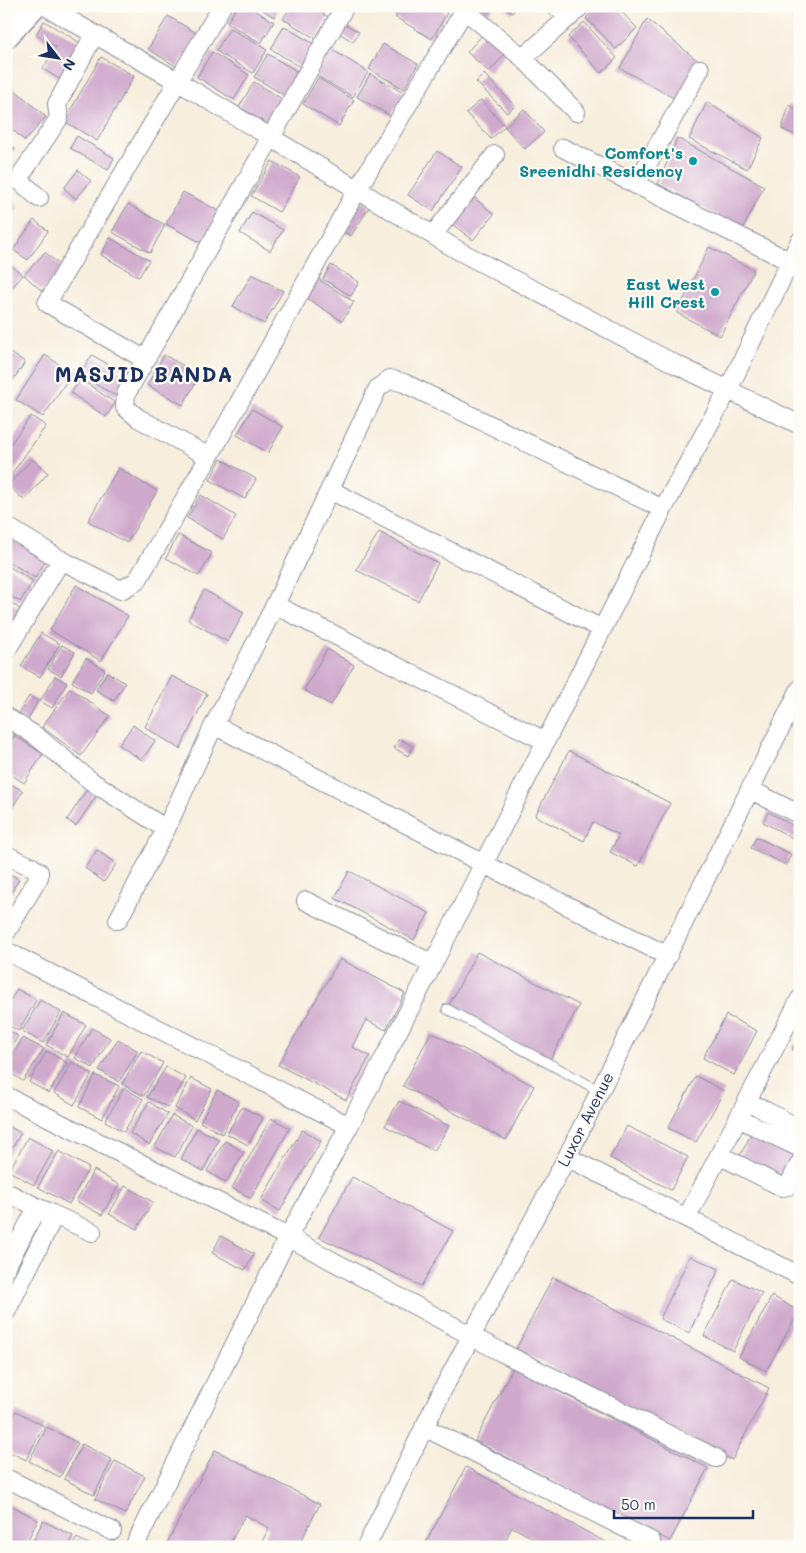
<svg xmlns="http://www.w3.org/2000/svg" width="806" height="1553" viewBox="0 0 806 1553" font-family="Mali,sans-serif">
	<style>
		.building { fill: #d0aacd }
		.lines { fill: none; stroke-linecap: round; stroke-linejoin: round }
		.lane-casing { stroke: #898e9e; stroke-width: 11 }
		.street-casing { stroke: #898e9e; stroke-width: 20 }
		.secondary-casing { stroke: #898e9e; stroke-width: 28 }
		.lane { stroke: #fff; stroke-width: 9 }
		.street { stroke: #fff; stroke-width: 18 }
		.secondary { stroke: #fff; stroke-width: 25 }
		.culture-dot { fill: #0f9aa8; stroke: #fdfcf7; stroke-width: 2 }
		.labels { text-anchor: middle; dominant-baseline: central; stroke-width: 4.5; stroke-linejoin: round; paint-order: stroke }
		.culture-label { font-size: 16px; font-weight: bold; fill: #0d838f; stroke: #fdfcf7; text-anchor: end }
		.street-label { font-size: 16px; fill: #1b2f5e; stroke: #fdfcf7 }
		.district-label { font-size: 21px; font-weight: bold; letter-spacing: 1px; fill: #1b2f5e; stroke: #fdfcf7 }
	</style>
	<rect width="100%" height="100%" fill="#fdfcf7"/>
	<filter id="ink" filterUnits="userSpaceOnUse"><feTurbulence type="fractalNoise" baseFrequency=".02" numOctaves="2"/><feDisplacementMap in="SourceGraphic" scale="10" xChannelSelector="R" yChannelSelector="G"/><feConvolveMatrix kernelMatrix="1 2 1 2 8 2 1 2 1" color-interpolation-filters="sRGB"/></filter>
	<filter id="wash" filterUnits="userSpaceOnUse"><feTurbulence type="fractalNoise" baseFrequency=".0096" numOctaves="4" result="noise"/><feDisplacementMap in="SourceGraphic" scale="20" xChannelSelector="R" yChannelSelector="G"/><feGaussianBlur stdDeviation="1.12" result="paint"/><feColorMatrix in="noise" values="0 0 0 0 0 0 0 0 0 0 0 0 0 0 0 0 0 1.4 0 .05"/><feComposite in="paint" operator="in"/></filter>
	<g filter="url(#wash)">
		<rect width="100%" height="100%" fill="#f7eedd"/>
		<g id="blocks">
			<path class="building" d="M237,6H248L274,22L261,43L227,23Z
				M256,6H280L274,17Z
				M291,6H310L328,17L316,39L283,19Z
				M402,6H436L447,13L432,39L395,17Z
				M478,6H494L488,14Z
				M503,6H517L512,13Z
				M599,6H616L637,28L616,49L586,18Z
				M168,16L198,34L177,67L148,49Z
				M647,19L698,61L679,101L620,68Z
				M44,21L82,44L61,80L43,69L56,47L36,34Z
				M584,22L617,58L601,73L568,37Z
				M345,24L359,32L353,42L339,33Z
				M284,26L317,46L303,69L271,49Z
				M230,28L267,50L253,73L216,51Z
				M485,32L507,52L489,72L467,52Z
				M383,44L418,64L404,89L369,69Z
				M331,49L368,72L353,97L316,75Z
				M212,52L249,75L234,100L197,77Z
				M268,54L303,75L289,98L254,77Z
				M101,57L134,76L97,141L64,121Z
				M370,74L404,93L391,116L357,97Z
				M484,74L515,106L507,113L476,82Z
				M318,78L354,100L339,126L303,104Z
				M6,82L46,117L25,141L6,124Z
				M254,82L287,102L272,127L239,107Z
				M481,100L505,126L491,139L466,113Z
				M707,102L763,138L747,169L689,139Z
				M789,105L800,111V137L782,129Z
				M524,109L544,132L525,149L505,127Z
				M77,136L114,158L108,170L70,148Z
				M677,138L764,186L743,229L658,184Z
				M6,142L15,149L6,159Z
				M437,151L462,167L433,211L408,195Z
				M272,161L300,177L279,212L251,196Z
				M78,170L91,181L76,199L64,188Z
				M183,192L221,212L204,244L166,224Z
				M470,194L494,214L473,240L448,221Z
				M6,200L16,208L6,220Z
				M361,200L370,206L351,236L342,231Z
				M128,204L165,225L150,253L112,232Z
				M252,212L283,230L270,251L240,233Z
				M34,220L48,231L28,260L13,250Z
				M110,238L149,260L139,277L101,255Z
				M709,247L754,270L720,336L677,313Z
				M45,252L63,268L42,291L24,275Z
				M6,261L23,275L6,295Z
				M331,265L359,282L351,296L323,279Z
				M252,274L283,291L264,324L233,306Z
				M317,278L354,302L342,321L305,297Z
				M6,350L25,362L8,388L6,387Z
				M45,355L72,373L43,417L16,400Z
				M92,355L128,376L116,396L80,375Z
				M164,355L200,375L183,405L147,385Z
				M81,379L115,403L106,417L71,393Z
				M252,409L283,427L268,453L237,435Z
				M31,416L46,426L10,476L6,473V450Z
				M32,459L48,473L24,500L8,485Z
				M221,459L256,479L245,499L210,480Z
				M118,468L157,491L127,543L88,521Z
				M201,495L236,516L223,539L187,518Z
				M379,532L438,563L418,601L356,570Z
				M6,535L47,559L35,578L6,560Z
				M178,535L212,553L199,576L166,558Z
				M6,565L33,581L20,602L6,593Z
				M76,585L128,616L101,661L50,630Z
				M204,590L244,612L228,642L188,620Z
				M6,600L20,609L6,632Z
				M41,633L60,644L40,677L21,666Z
				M62,645L75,652L61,676L48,669Z
				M327,649L354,665L331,705L304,690Z
				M86,658L105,670L91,693L72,682Z
				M107,672L125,683L114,701L96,690Z
				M55,676L67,683L52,708L40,701Z
				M172,676L207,694L180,749L145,727Z
				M70,688L110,716L81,756L42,727Z
				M29,696L38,701L27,721L18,715Z
				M6,722L18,730L8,744L6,743Z
				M133,725L155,741L142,760L119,745Z
				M15,736L43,754L24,783L6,771V750Z
				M399,739L413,746L408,756L394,748Z
				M569,751L670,803L638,866L610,852L619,835L593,822L584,841L535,816Z
				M6,781L23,791L6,817Z
				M87,789L97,795L76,826L67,820Z
				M768,812L800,829L798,841L763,822Z
				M756,837L791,854L786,865L751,848Z
				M97,850L116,864L104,882L85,868Z
				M349,871L429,913L414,940L335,898Z
				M6,872L19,879L6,902Z
				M477,952L579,1005L550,1060L448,1007Z
				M340,959L405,993L386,1030L366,1020L352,1047L370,1056L346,1100L278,1065Z
				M17,989L36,1000L19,1031L6,1024V1008Z
				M40,1000L61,1012L43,1043L22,1031Z
				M64,1013L86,1025L68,1057L46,1045Z
				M726,1015L757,1031L734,1075L703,1058Z
				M92,1028L110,1038L93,1068L75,1058Z
				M6,1029L18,1036L6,1056Z
				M431,1032L534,1086L506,1140L403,1086Z
				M800,1036V1053L792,1049Z
				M23,1038L44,1049L23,1081L6,1070V1065Z
				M118,1039L138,1051L119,1082L99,1070Z
				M47,1051L67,1063L49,1093L29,1082Z
				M141,1051L163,1063L144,1096L122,1084Z
				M72,1062L92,1074L74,1105L54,1093Z
				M166,1067L186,1078L168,1107L147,1097Z
				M95,1075L119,1086L102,1119L79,1107Z
				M696,1076L724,1091L696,1142L668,1128Z
				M191,1078L212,1089L195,1120L175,1108Z
				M124,1088L143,1099L124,1132L105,1121Z
				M217,1090L239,1102L222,1134L200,1122Z
				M399,1101L449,1126L434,1151L385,1126Z
				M149,1102L168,1114L149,1145L130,1133Z
				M242,1107L263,1118L248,1145L227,1134Z
				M172,1115L192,1126L175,1157L155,1147Z
				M271,1118L290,1128L251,1198L232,1188Z
				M6,1125L21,1133L6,1159Z
				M627,1126L688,1157L671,1190L610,1158Z
				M197,1128L219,1139L203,1171L181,1159Z
				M302,1130L321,1141L280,1211L261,1200Z
				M751,1134L800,1158L788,1186L738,1160Z
				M28,1137L53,1151L34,1185L9,1171Z
				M225,1141L244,1152L226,1183L207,1171Z
				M59,1151L89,1168L69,1204L38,1187Z
				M94,1170L119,1185L102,1215L76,1201Z
				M352,1177L453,1231L421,1286L319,1237Z
				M125,1186L153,1202L137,1229L109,1214Z
				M6,1224L13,1227L6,1239Z
				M221,1236L254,1254L245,1270L212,1253Z
				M690,1256L719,1269L689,1333L660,1319Z
				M553,1277L769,1388L732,1460L516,1349Z
				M733,1279L762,1293L733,1351L704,1336Z
				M772,1296L799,1311L766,1371L739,1357Z
				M513,1368L708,1468L670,1541L475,1441Z
				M16,1411L44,1426L26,1460L6,1450V1429Z
				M47,1427L78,1443L60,1477L29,1461Z
				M82,1444L112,1460L94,1495L64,1479Z
				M215,1450L320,1504L298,1547H259L269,1528L245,1515L228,1547H165Z
				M115,1461L145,1476L125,1514L95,1499Z
				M466,1467L615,1547H550L512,1527L502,1547L424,1546Z
				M9,1504L38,1520L24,1547H6V1510Z
				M43,1521L73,1536L67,1547H30Z
				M77,1538L94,1547H72Z"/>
		</g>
	</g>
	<g filter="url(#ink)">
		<use href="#blocks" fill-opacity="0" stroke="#898e9e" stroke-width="1"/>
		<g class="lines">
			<g class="lane-casing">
				<path id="lane" d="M447,1009L600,1091"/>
			</g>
			<g class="street-casing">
				<path id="street" d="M45,6L177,81L461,252L675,364L800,425
					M460,6L523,58L576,112
					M555,6L570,17
					M523,58L581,6
					M563,148L789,261
					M636,185L700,69
					M39,198L20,181L23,172L59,118L57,104L94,35
					M433,235L495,155
					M146,360L47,303L222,6
					M209,457L138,418L125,407L126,394L345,6
					M330,490L602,629
					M6,526L61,560
					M275,605L545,741
					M6,651L61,560L121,590L137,581L209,457L357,190L465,9
					M6,717L36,736L91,781L166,829
					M214,725L484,864L668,956
					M751,790L800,815
					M6,855L32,867L39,872V877L6,933
					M306,901L433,964
					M118,920L166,829L214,725L275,605L378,388L390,379L404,383L663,509
					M6,951L349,1126
					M6,1096L288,1237L503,1353L716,1458
					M747,1101L800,1129
					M738,1118L800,1148
					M719,1155L782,1187L788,1186L800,1163
					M567,1157L800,1276
					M6,1192L41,1209
					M50,1213L92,1232
					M687,1217L800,999
					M6,1267L32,1217L41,1209L50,1213V1224L6,1312
					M424,1427L651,1541
					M6,1478L112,1531
					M134,1547L288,1237L349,1126L433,964L663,509L728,390L800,241
					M366,1547L443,1389L567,1157L800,689"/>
			</g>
			<g class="secondary-casing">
				<path id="secondary" d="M6,35L33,6"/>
			</g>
			<use href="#lane" class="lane"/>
			<use href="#street" class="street"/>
			<use href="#secondary" class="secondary"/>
		</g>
	</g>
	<g class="culture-dot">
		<circle cx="693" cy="161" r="5"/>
		<circle cx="715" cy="292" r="5"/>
	</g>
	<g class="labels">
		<g class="culture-label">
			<text x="683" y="152">Comfort's<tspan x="683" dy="18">Sreenidhi Residency</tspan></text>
			<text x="705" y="283">East West<tspan x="705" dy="18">Hill Crest</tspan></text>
		</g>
		<g class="street-label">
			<text transform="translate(585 1119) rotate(-63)">Luxor Avenue</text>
		</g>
		<g class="district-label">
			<text x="144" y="373">MASJID BANDA</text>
		</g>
	</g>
	<rect width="806" height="1553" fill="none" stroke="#fdfcf7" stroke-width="25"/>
	<g transform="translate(58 58) rotate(121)" stroke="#fdfcf7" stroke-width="4" paint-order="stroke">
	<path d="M0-4L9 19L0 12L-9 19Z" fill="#1b2f5e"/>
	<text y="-8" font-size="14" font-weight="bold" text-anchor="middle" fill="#1b2f5e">N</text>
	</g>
	<path d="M614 1510v8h139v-8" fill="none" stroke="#1b2f5e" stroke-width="2.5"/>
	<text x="621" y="1510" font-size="15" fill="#1b2f5e" stroke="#fdfcf7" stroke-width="4" paint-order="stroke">50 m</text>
</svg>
